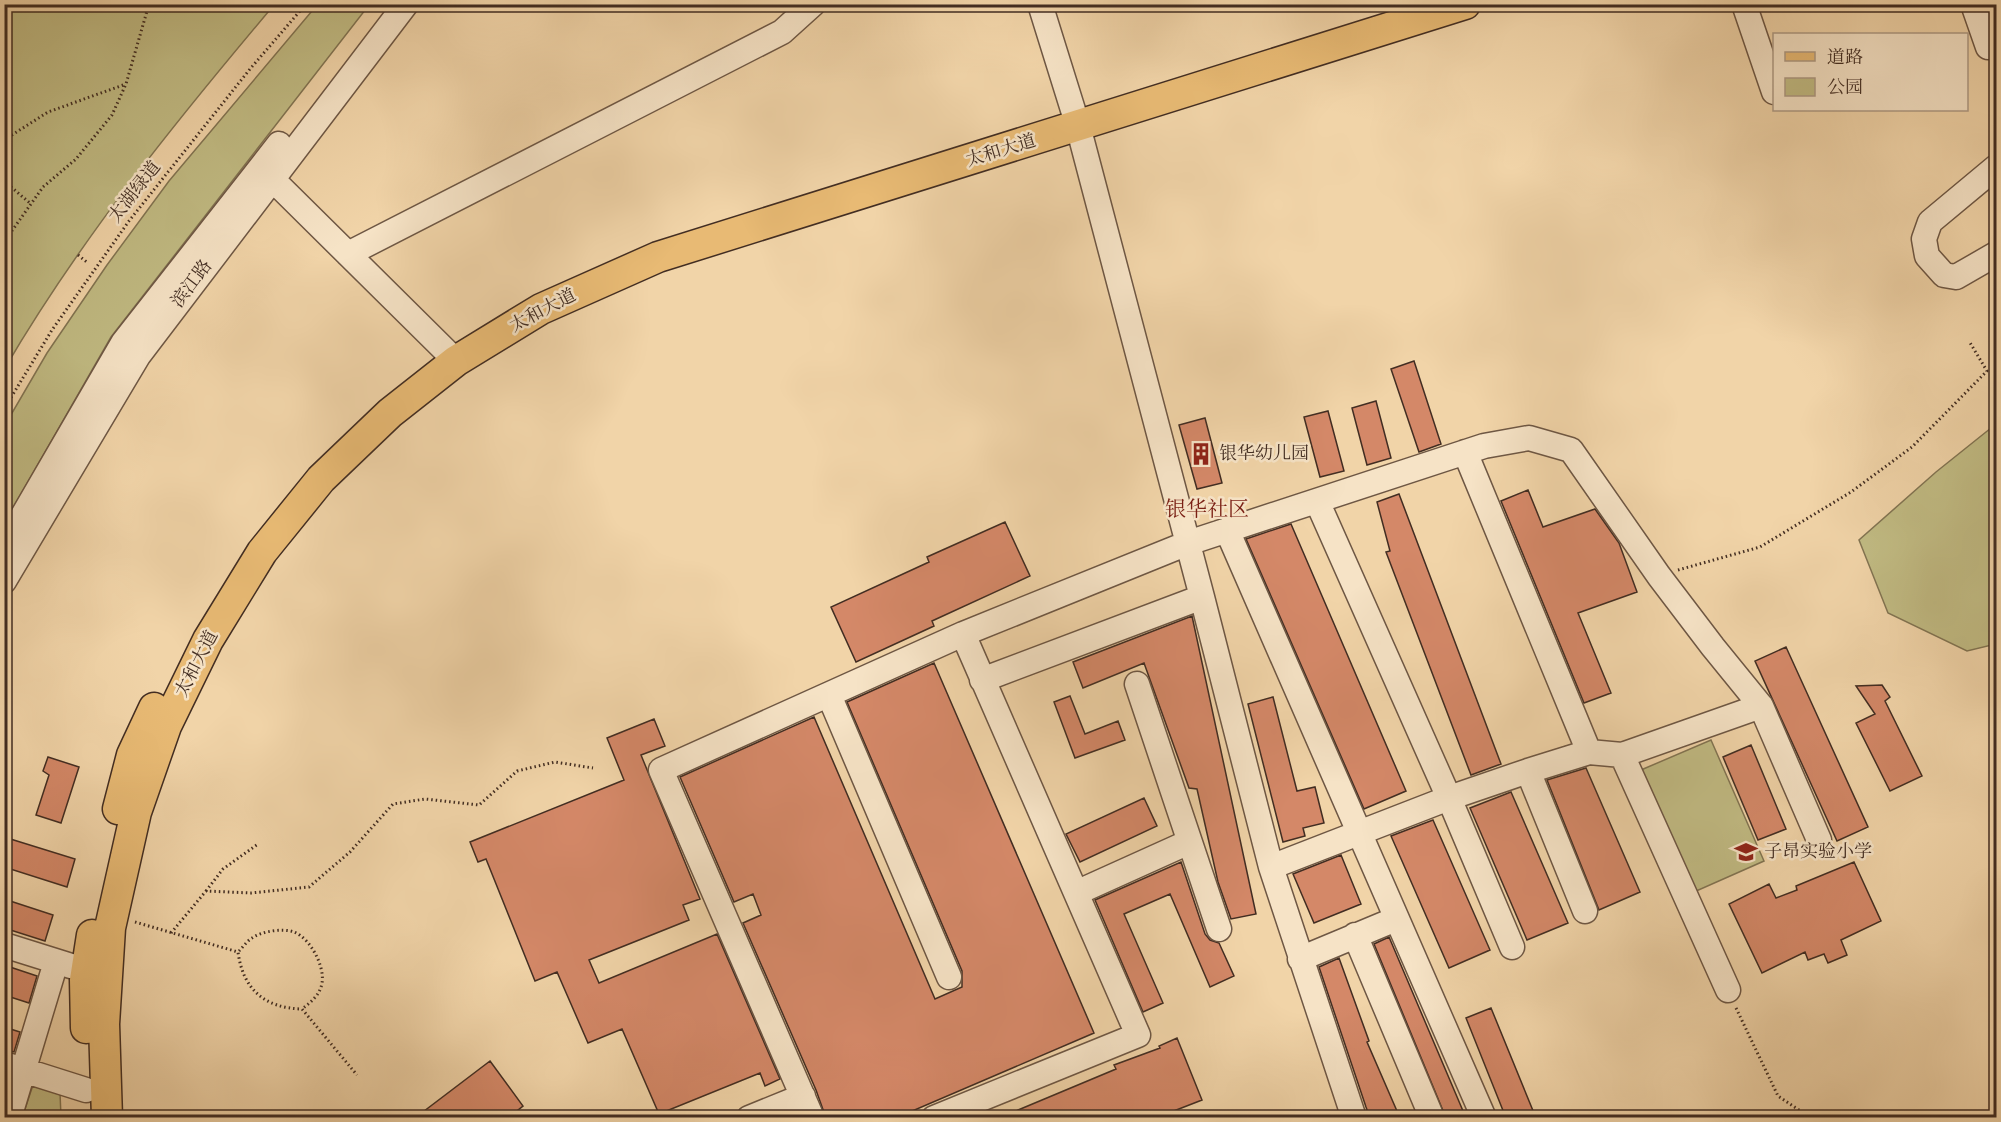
<svg xmlns="http://www.w3.org/2000/svg" width="2001" height="1122" viewBox="0 0 2001 1122" font-family="'Old Standard TT','Noto Serif SC',serif">
	<style>
		.green { fill: #c1bb83; stroke: #827452; stroke-width: 1.5 }
		.building { fill: #d48868; stroke: #422d22; stroke-width: 1.5 }
		.lines { fill: none; stroke-linecap: round; stroke-linejoin: round }
		.minor-casing { stroke: #6e5744; stroke-width: 27 }
		.major-casing { stroke: #422d22; stroke-width: 33 }
		.path { stroke: #422d22; stroke-width: 3; stroke-dasharray: 1.5 3; stroke-linecap: butt }
		.minor { stroke: #f6e3c6; stroke-width: 24 }
		.major { stroke: #e8ba74; stroke-width: 30 }
		.labels { text-anchor: middle; dominant-baseline: central; stroke-width: 5; stroke-linejoin: round; paint-order: stroke }
		.street-label { font-size: 18px; fill: #422d22; stroke: #f6e3c6 }
		.poi-label { font-size: 18px; fill: #422d22; stroke: #f6e3c6; text-anchor: start }
		.quarter-label { font-size: 21px; fill: #7a1f14; stroke: #f6e3c6 }
	</style>
	<rect width="100%" height="100%" fill="#f1d4a8"/>
	<filter id="stains"><feTurbulence type="fractalNoise" baseFrequency=".00333" numOctaves="4"/><feColorMatrix values="0 0 0 0 .2 0 0 0 0 .09 0 0 0 0 .02 0 0 0 .5 -.17"/></filter>
	<radialGradient id="worn" r=".72"><stop offset=".6" stop-color="#630" stop-opacity="0"/><stop offset="1" stop-color="#630" stop-opacity=".3"/></radialGradient>
	<path class="green" d="M5,4L274,5C177,120 81,238 5,368Z
		M317,5H369L111,337L5,522V425L47,353L107,265L169,181Z
		M1996,424V644L1967,651L1888,613L1859,540L1936,472Z
		M1711,740L1764,861L1694,892L1641,770Z
		M33,1085L60,1093L61,1117L22,1118Z"/>
	<path class="building" d="M1414,361L1441,444L1419,452L1391,369Z
		M1376,401L1391,458L1367,465L1352,408Z
		M1328,411L1344,471L1320,477L1304,417Z
		M1205,418L1222,483L1197,489L1179,425Z
		M1528,490L1543,527L1595,509L1619,543L1637,592L1578,613L1611,693L1584,703L1501,501Z
		M1399,494L1501,764L1471,775L1386,552L1390,551L1377,502Z
		M1005,522L1030,576L932,621L934,626L856,662L831,607L929,562L927,557Z
		M1291,524L1406,791L1364,809L1246,539Z
		M1192,616L1256,914L1231,919L1218,882L1197,789L1189,788L1144,663L1083,688L1073,662Z
		M1786,647L1868,827L1837,841L1755,661Z
		M934,663L1094,1033L896,1118H826L816,1090L743,923L761,915L753,894L734,902L680,777L814,717L935,999L962,987V971L847,702Z
		M1882,685L1890,697L1885,701L1922,776L1890,791L1856,723L1875,714L1856,686Z
		M1070,696L1085,734L1118,721L1125,740L1075,758L1054,702Z
		M1273,697L1297,791L1315,787L1324,823L1303,828L1305,836L1283,842L1248,704Z
		M654,719L665,746L641,755L700,899L683,905L689,920L589,960L599,983L717,934L780,1079L765,1086L760,1073L659,1114L622,1029L588,1043L557,972L535,981L486,859L478,862L470,842L624,780L607,738Z
		M1751,745L1786,829L1758,840L1723,757Z
		M48,757L79,767L61,823L36,815L49,775L43,771Z
		M1586,768L1640,892L1599,910L1547,780Z
		M1511,792L1568,923L1527,940L1470,808Z
		M1144,798L1157,826L1080,862L1066,834Z
		M1433,820L1490,950L1449,968L1391,836Z
		M4,837L75,859L67,887L4,867Z
		M1341,855L1361,904L1314,923L1293,874Z
		M1181,862L1205,934L1210,940L1219,943L1234,976L1210,987L1170,894L1124,914L1163,1003L1143,1012L1095,900Z
		M1854,862L1881,921L1841,940L1847,955L1828,963L1824,954L1808,960L1805,952L1762,973L1729,904L1769,884L1776,898L1797,890L1796,886Z
		M4,899L53,915L45,941L4,928Z
		M1389,937L1466,1118H1446L1374,944Z
		M1339,958L1369,1041L1367,1042L1400,1118H1370L1366,1107L1319,967Z
		M4,965L37,976L29,1003L4,995Z
		M1491,1008L1536,1118H1506L1466,1018Z
		M4,1027L20,1032L14,1052L4,1050Z
		M1177,1038L1202,1100L1166,1114L1167,1118H999L1116,1069L1114,1065L1160,1048L1159,1046Z
		M490,1061L523,1106L508,1118H415Z"/>
	<g class="lines">
		<g class="minor-casing">
			<path id="minor" d="M1040,4L1078,126L1202,597L1271,867L1354,1118
				M1744,4L1774,92
				M1973,4L1988,47
				M1996,167L1930,222L1924,239L1927,256L1944,275L1956,277L1996,254
				M261,168L456,361
				M348,254L782,32L813,4
				M1465,452L1589,752
				M1317,501L1449,798L1512,947
				M1227,530L1484,1118
				M4,548L123,343L279,144
				M4,581L138,356L406,4
				M982,680L1202,597
				M1137,684L1219,929
				M829,695L949,977
				M1622,755L1728,990
				M1528,771L1585,911
				M1271,867L1449,798L1528,771L1589,752L1622,755L1761,706L1819,840
				M1076,893L1189,842
				M1355,935L1432,1118
				M4,945L71,966
				M1300,959L1396,919
				M4,1064L86,1090
				M9,1118L56,962
				M749,1118L803,1096
				M812,1118L661,770L963,634L1188,543L1484,446L1529,438L1571,450L1659,576L1713,647L1761,706
				M934,1118L1138,1035L963,634"/>
		</g>
		<g class="major-casing">
			<path id="major" d="M118,809L132,755L154,708
				M86,1028L85,980L92,935
				M107,1118L104,1024L110,928L136,812L166,726L208,640L262,552L321,479L390,413L456,361L541,309L658,257L1465,4"/>
		</g>
		<path class="path" d="M4,140L48,112L126,84
			M4,181L31,204
			M4,242L43,187L76,159L112,115L126,84L149,4
			M78,255L88,263
			M4,409L52,330L129,221L250,69L306,4
			M1678,570L1760,547L1851,492L1912,447L1987,371L1969,341
			M206,891L223,869L258,844
			M135,922L238,952C243,989 264,1008 302,1009L357,1075
			M171,933L206,891L251,893L309,887L350,852L393,804L425,799L479,805L517,771L555,762L593,768
			M239,951C243,947 247,941 252,938C262,931 283,928 294,932C310,938 325,966 322,983C320,995 311,1002 302,1009
			M1736,1008L1778,1096L1811,1118
			M1863,1118C1882,1110 1910,1113 1929,1118"/>
		<use href="#minor" class="minor"/>
		<use href="#major" class="major"/>
	</g>
	<defs>
		<g id="building-bare" transform="scale(1.8)"><path d="M-4-6H4V6H1V3H-1V6H-4ZM-2.5-4.3h1.7v1.8h-1.7ZM.8-4.3h1.7v1.8H.8ZM-2.5-1h1.7V.8h-1.7ZM.8-1h1.7V.8H.8Z" fill="#8f2418" stroke="#f6e3c6" stroke-width="2.5" paint-order="stroke"/></g>
		<g id="school-bare" transform="scale(1.8)"><path d="M0-5L7-2L0 1L-7-2ZM-4 1L0 2.5L4 1V4Q0 6-4 4Z" fill="#8f2418" stroke="#f6e3c6" stroke-width="2.5" paint-order="stroke"/></g>
	</defs>
	<g fill-rule="evenodd">
		<use href="#building-bare" x="1201" y="454"/>
		<use href="#school-bare" x="1746" y="852"/>
	</g>
	<g class="labels">
		<g class="street-label">
			<text transform="translate(1001 151) rotate(-17)">太和大道</text>
			<text transform="translate(135 192) rotate(-52)">太湖绿道</text>
			<text transform="translate(192 284) rotate(-53)">滨江路</text>
			<text transform="translate(543 311) rotate(-28)">太和大道</text>
			<text transform="translate(197 664) rotate(-63)">太和大道</text>
		</g>
		<g class="poi-label">
			<text x="1219" y="454">银华幼儿园</text>
			<text x="1764" y="852">子昂实验小学</text>
		</g>
		<g class="quarter-label">
			<text x="1207" y="510">银华社区</text>
		</g>
	</g>
	<rect width="2001" height="1122" fill="none" stroke="#f1d4a8" stroke-width="24"/>
	<rect x="6" y="6" width="1989" height="1110" fill="none" stroke="#422d22" stroke-width="3"/>
	<rect x="12" y="12" width="1977" height="1098" fill="none" stroke="#422d22" stroke-width="1.5"/>
	<rect x="1773" y="33" width="195" height="78" fill="#f6e3c6" stroke="#ae9a84" stroke-width="1.5"/>
	<rect x="1785" y="52" width="30" height="9" fill="#e8ba74" stroke="#ae9a84" stroke-width="1.5"/>
	<text x="1827" y="63" font-size="18" fill="#422d22">道路</text>
	<rect x="1785" y="78" width="30" height="18" fill="#c1bb83" stroke="#ae9a84" stroke-width="1.5"/>
	<text x="1827" y="93" font-size="18" fill="#422d22">公园</text>
	<rect width="100%" height="100%" filter="url(#stains)"/>
	<rect width="100%" height="100%" fill="url(#worn)"/>
</svg>
